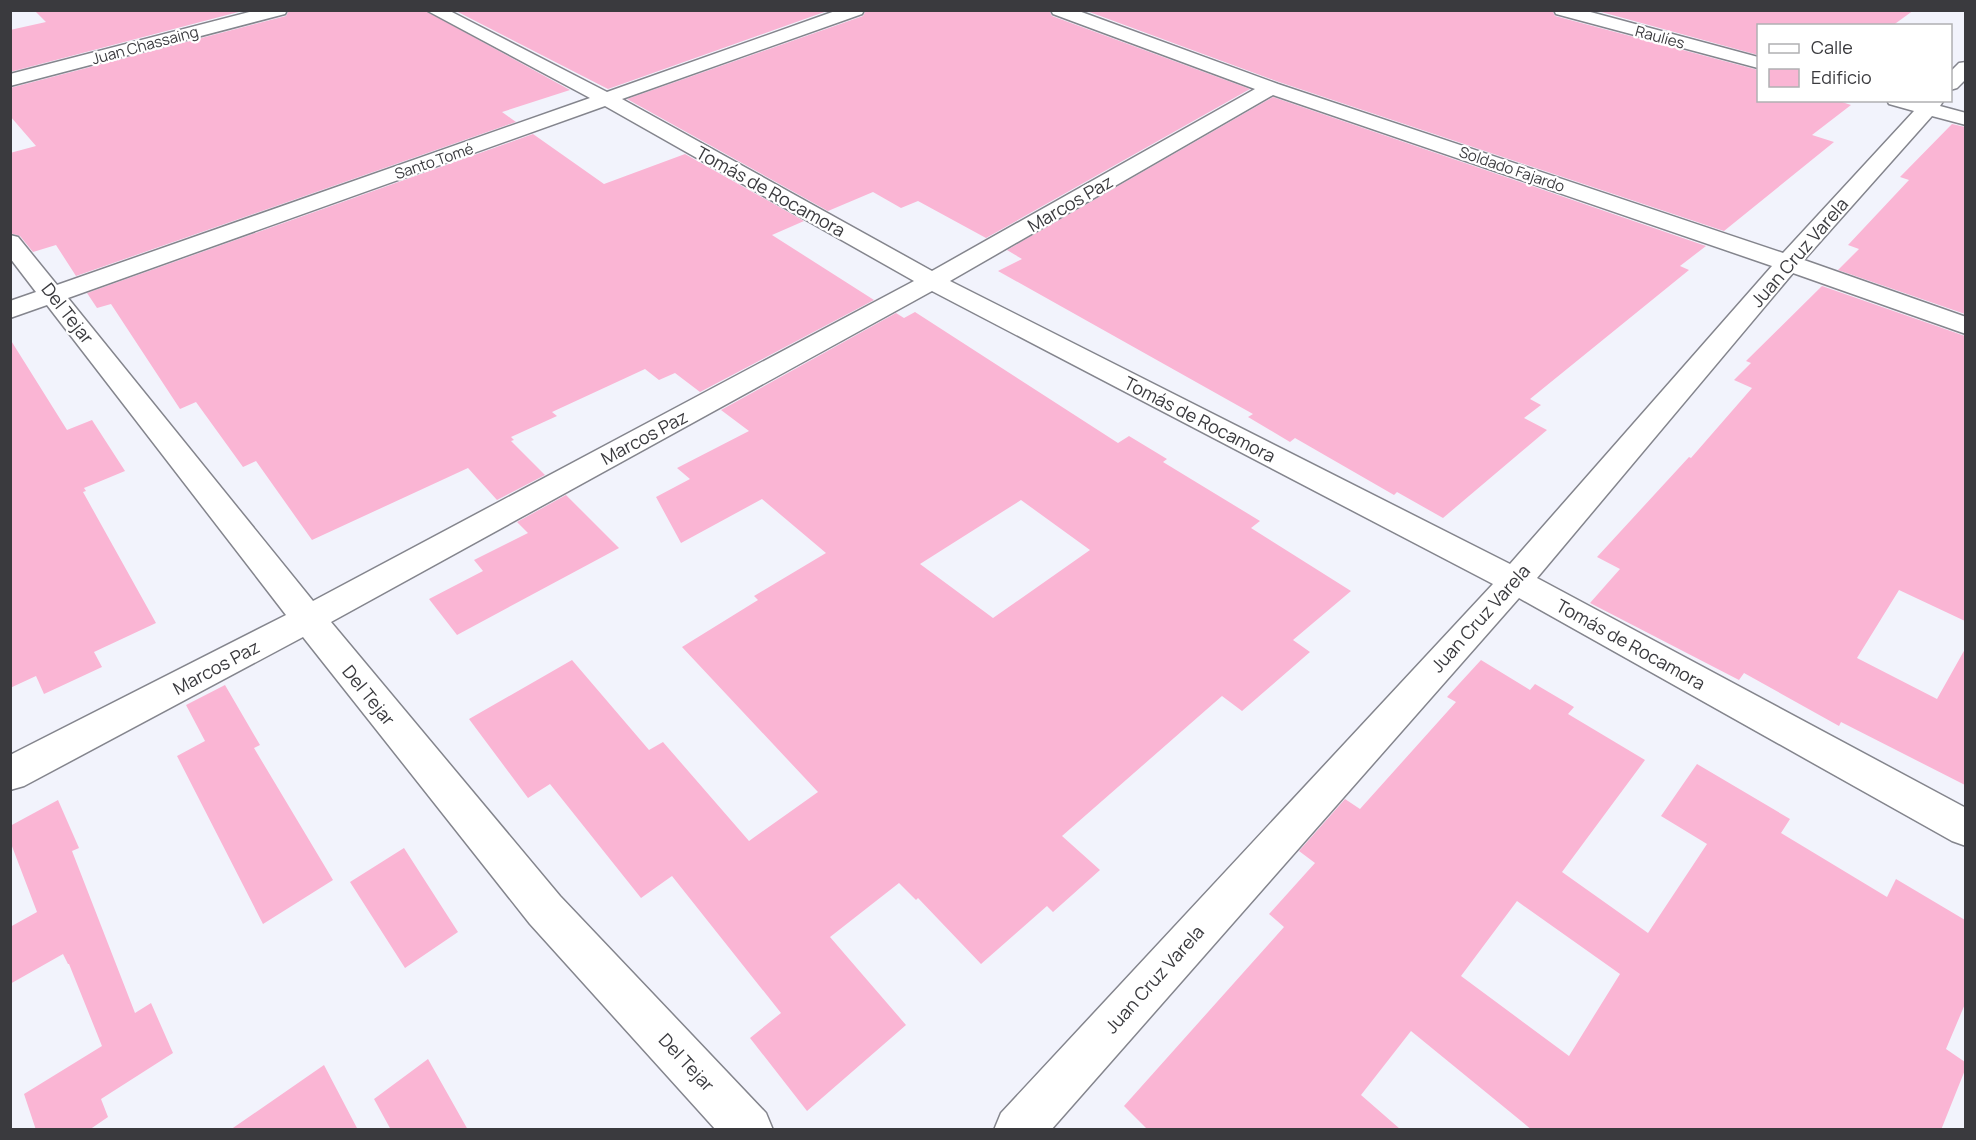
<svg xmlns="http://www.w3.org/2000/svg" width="1976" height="1140" viewBox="0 0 1976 1140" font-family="Manrope,sans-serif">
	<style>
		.building { fill: #fab5d4; fill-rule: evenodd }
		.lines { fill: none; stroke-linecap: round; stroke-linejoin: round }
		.minor-casing { stroke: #84858d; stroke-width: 3 }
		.minor { fill: #fff; fill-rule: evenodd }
		.labels { text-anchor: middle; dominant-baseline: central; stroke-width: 4.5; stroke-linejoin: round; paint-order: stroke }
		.far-street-label { font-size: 15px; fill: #3a3a3e; stroke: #fff }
		.street-label { font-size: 18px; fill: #3a3a3e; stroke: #fff }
	</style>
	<rect width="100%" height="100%" fill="#f2f3fc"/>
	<path class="building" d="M34,10H246L10,72V30L46,22Z
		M289,10H424L570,90L502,112L516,122L76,276L56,245L33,252L20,236L10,233V153L36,146L10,116V88L286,16Z
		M454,10H830L608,89Z
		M866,10H1049L1052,16L1250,89L986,238L918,201L901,208L873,192L828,211L627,99L863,16Z
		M1084,10H1552L1555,16L1758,70V100H1836L1851,105L1812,135L1834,142L1724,231L1279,82Z
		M1594,10H1914L1892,26H1758V55Z
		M1273,97L1706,246L1680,266L1689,270L1530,399L1541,405L1524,418L1547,430L1443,518L1397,492L1394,495L1295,438L1290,442L1248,417L1253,414L998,271L1022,259L1007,250Z
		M1952,124L1965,127V314L1838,270L1859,249L1848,245L1909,180L1900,177Z
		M533,134L604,184L685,154L804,221L772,235L874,300L700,392L675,373L659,380L645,369L552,412L557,416L511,437L514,440L511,441L545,475L497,500L468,468L312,540L256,461L243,467L196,402L180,409L111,304L97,308L87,293Z
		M1822,286L1965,336V621L1899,590L1857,658L1937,699L1965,649V785L1841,722L1839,726L1744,673L1739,680L1590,603L1620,569L1597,557L1689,457L1691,458L1752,388L1734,380L1751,363L1746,361Z
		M915,312L1118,443L1129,436L1167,459L1163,462L1260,521L1251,528L1351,591L1293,640L1310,652L1242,711L1222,696L1062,836L1100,870L1053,912L1047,906L981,964L918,898L916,900L899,883L830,937L906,1025L807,1111L750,1038L781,1013L672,876L641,898L550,784L528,798L469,719L572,660L649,750L663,742L749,841L818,792L682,647L758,600L754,596L826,553L762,499L681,543L656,497L690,479L677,468L749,431L721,410L896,313L904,318ZM1021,500L1090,550L993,618L920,564Z
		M10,339L67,430L92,420L125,471L84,488L86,491L83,492L156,623L94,652L102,667L44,694L36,676L10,688Z
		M566,495L619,548L457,635L429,599L483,571L474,560L528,533L517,522Z
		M1481,660L1530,690L1535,684L1574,707L1568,714L1645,760L1562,872L1648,933L1707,844L1661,816L1697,764L1790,819L1781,833L1887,897L1896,879L1965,920V1004L1946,1049L1965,1062V1070L1941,1130H1532L1411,1031L1361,1095L1400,1129L1148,1130L1124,1106L1284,927L1269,914L1315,863L1299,851L1345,799L1360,809L1456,702L1447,697ZM1517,901L1620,974L1569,1056L1461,976Z
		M225,685L260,745L254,748L333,880L263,924L177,756L205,741L186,705Z
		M58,800L79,848L72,851L135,1013L151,1003L173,1053L101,1099L108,1117L89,1130H36L24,1094L102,1046L69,964H68L63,954L10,984V927L37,912L10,841V826Z
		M404,848L458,932L405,968L350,882Z
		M428,1059L468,1130H391L374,1099Z
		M324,1065L358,1130H230Z"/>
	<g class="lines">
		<g class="minor-casing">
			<path id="minor" d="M257,10H287L285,14L10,86V74Z
				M426,10H448L607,92L838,10H864L862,14L622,99L932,271L1255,89L1053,14L1051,10H1076L1278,84L1783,253L1914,111L1889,104L1887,100H1944L1940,106L1966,113V125L1932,116L1804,260L1966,317V334L1793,273L1537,578L1966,808V846L1952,841L1519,598L1051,1130H994L1001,1113L1493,584L932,291L331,622L560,896L766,1113L773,1130H716L530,924L303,637L24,786L10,790V755L286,615L47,305L10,318V301L36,292L10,258V235L18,237L57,285L590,98ZM1273,95L1772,266L1510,564L950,281ZM605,106L914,281L313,601L68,298Z
				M1554,10H1583L1758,57V68L1556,14Z
				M1966,62V79L1957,88L1950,90V72L1959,63Z"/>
		</g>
		<use href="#minor" class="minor"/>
	</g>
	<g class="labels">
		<g class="far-street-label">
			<text transform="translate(1660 37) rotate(15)">Raulíes</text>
			<text transform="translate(145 45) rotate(-15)">Juan Chassaing</text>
			<text transform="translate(434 161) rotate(-19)">Santo Tomé</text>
			<text transform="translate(1512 169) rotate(19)">Soldado Fajardo</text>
		</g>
		<g class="street-label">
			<text transform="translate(771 191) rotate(29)">Tomás de Rocamora</text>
			<text transform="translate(1070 203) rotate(-30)">Marcos Paz</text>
			<text transform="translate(1799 252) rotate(-49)">Juan Cruz Varela</text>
			<text transform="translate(68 313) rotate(52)">Del Tejar</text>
			<text transform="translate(1200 419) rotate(27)">Tomás de Rocamora</text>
			<text transform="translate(644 437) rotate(-28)">Marcos Paz</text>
			<text transform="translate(1480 618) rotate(-48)">Juan Cruz Varela</text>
			<text transform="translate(1631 644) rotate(29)">Tomás de Rocamora</text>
			<text transform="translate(216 667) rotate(-28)">Marcos Paz</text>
			<text transform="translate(369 695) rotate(51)">Del Tejar</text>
			<text transform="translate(1154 979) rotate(-48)">Juan Cruz Varela</text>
			<text transform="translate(687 1062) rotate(47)">Del Tejar</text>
		</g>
	</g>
	<rect width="1976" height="1140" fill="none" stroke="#3a3a3e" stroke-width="24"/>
	<rect x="1757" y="24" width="195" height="78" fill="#ffffff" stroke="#b0b0b2" stroke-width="1.5"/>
	<rect x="1769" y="44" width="30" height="9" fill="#ffffff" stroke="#b0b0b2" stroke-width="1.5"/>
	<text x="1811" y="54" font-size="18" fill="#3a3a3e">Calle</text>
	<rect x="1769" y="69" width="30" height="18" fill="#fab5d4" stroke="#b0b0b2" stroke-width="1.5"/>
	<text x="1811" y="84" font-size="18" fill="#3a3a3e">Edificio</text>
</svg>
